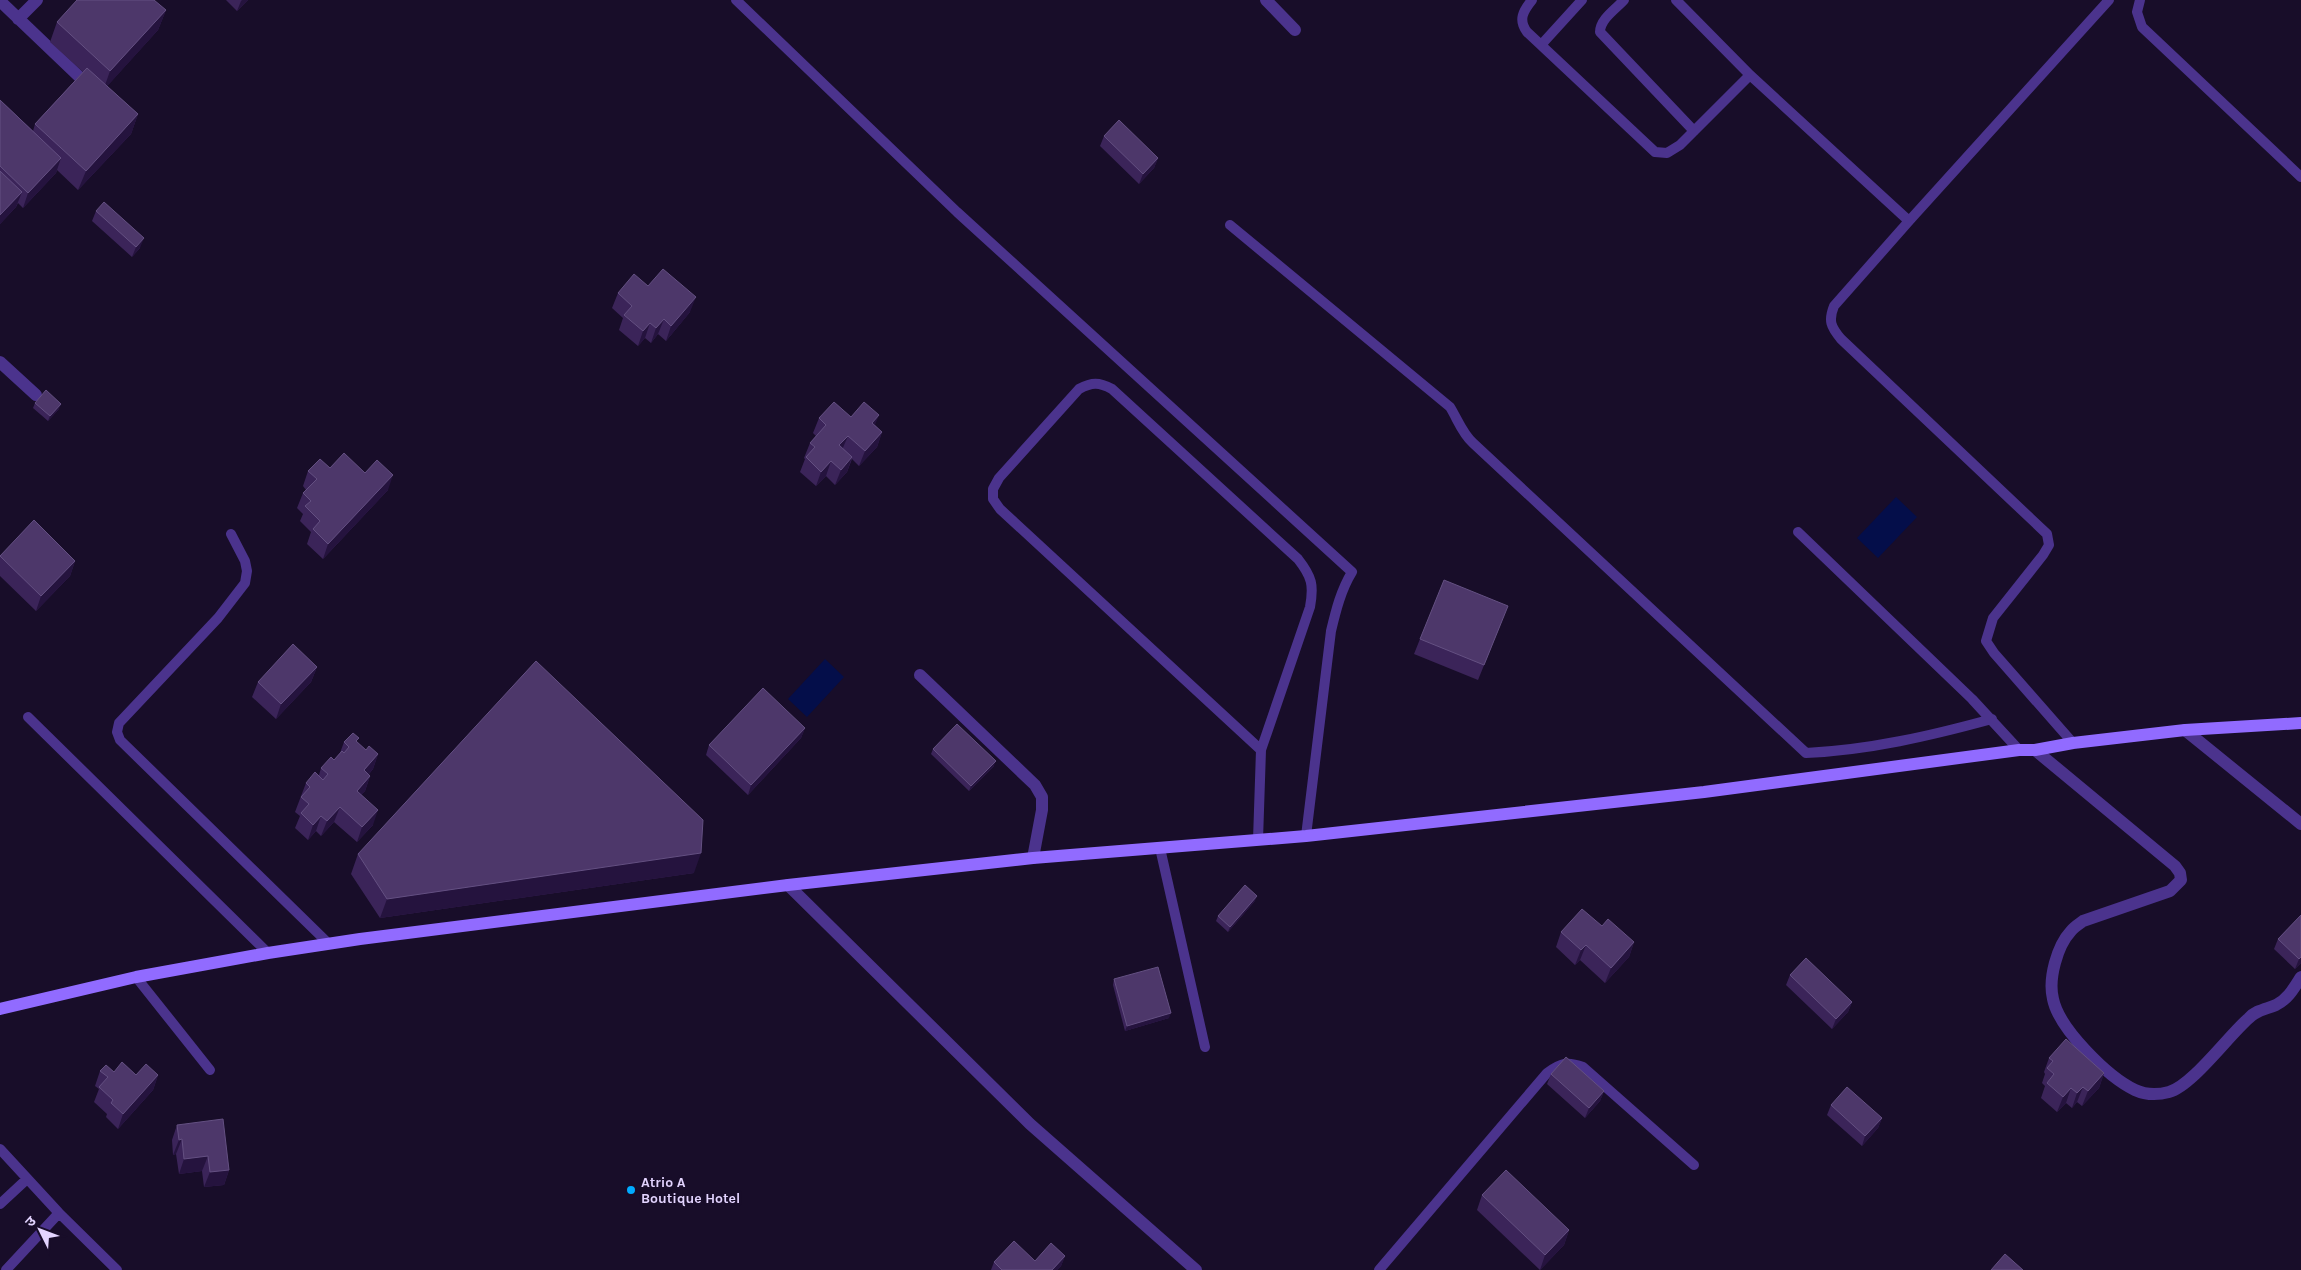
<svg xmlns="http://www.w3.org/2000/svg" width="2301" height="1270" viewBox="0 0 2301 1270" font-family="Karla,'Noto Sans Devanagari',sans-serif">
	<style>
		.water { fill: #040e4a }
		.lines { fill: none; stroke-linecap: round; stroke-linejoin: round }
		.service { stroke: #4b338d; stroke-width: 10 }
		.minor { stroke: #4b338d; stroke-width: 12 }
		.secondary { stroke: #916bff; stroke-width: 12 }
		.wall { fill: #3b2459 }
		.shaded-wall { fill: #25133e }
		.building { fill: #4d376a; stroke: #645082 }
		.poi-dot { fill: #00abff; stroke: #180d29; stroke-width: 2 }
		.labels { text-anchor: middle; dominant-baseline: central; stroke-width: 5; stroke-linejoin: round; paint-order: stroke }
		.poi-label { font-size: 14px; font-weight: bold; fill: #e3d4ff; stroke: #180d29; text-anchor: start }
	</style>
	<rect width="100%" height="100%" fill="#180d29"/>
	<path class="water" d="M1896,497L1917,517L1878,558L1857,538Z
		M825,659L844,677L807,717L788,699Z"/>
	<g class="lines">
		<path class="service" d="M736,0L957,212L1352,572C1341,590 1336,610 1331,631L1306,836
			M1532,0C1523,11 1518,20 1527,32L1655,152L1667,153L1680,145L1750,75
			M1624,0C1616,9 1600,19 1600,32L1694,131
			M1676,0L1750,75L1909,221L2109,0
			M2140,0L2137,12L2142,27L2301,177
			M1541,45L1582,0
			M1909,221L1834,306C1828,321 1831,327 1841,339L2047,534L2049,545L2043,555L1993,618L1986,641L1994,653L2073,743
			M1230,225L1450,407C1458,420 1462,433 1473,443L1806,753C1869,750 1930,736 1992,719
			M1798,532L1972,699L2019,750
			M231,534L245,561L247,571L245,583L218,618L119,723L117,732L120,740L328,943
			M28,717L268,953
			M1258,840L1261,750L1310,607C1314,585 1312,577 1298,559L1112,389C1099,382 1092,382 1079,389L999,478L993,489V499L1000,509L1261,750
			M1160,848L1205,1047
			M136,977L210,1070
			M0,1149L59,1213L117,1270
			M0,1204L27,1179
			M6,1270L59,1213
			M1379,1270L1547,1073C1561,1063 1567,1061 1583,1067L1694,1165"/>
		<path class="minor" d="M1266,0L1295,30
			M0,1L90,87
			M18,19L37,0
			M0,362L36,395
			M920,675L1035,785L1042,797V810L1033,858
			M2185,730L2301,824
			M2035,750L2175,866L2180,873L2181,880L2170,891L2083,921C2079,924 2074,927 2071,931C2057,946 2048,979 2053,999C2059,1029 2108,1077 2135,1090C2146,1095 2158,1095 2169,1092C2192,1086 2229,1035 2249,1018C2256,1010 2267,1009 2276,1005C2288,999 2294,988 2301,977
			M788,885L1030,1124L1196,1270"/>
		<path class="secondary" d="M0,1009L136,977L268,953L360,939L788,885L1033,858L1306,836L1704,792L2019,750H2035L2073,743L2185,730L2301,723"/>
	</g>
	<path class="wall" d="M226,0H248L237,11Z
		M166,10L158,30L107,86L138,114L131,134L78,190L57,170L56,173L23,208L18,203L16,207L0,224V100L33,131L35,124L83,72L50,42L57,22Z
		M1104,136L1158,158L1154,168L1139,184L1100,146Z
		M96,211L140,248L132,257L92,221Z
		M648,286L690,312L666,341L658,334L651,343L645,338L638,346L619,330L623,318L612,308L618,293Z
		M35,403L59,409L48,421L33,408Z
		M851,417L875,425L882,432L877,447L859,466L852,459L847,472L835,485L826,476L816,486L800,472L805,459L804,458L810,443L816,436L813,433L819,418Z
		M330,468L365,473L388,490L323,559L307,544L311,532L300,521L303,514L297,508L303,493L306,490L303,486L308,471Z
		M0,555L75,561L70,576L36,611L0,576Z
		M1502,621L1478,680L1414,654L1420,639Z
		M317,667L311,682L276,719L252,697L258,682Z
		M805,728L801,738L748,795L706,755L709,745Z
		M344,742L357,743L366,750L378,754L373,769L369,774L370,776L365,791L361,795L373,825L357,842L334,822L321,836L316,831L308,840L295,828L300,816L295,812L306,783L319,775L321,768L334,760L340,753Z
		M933,749L994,766L969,791L931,754Z
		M358,854L694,873L380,918L351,874Z
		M1255,901L1228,932L1216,921L1218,916Z
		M2301,915V963L2295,969L2274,949L2278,939Z
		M1602,926L1634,942L1629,957L1605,983L1580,960L1575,965L1556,947L1561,932Z
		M1790,975L1852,1002L1848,1012L1832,1029L1786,985Z
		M1114,979L1169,1018L1125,1031L1113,985Z
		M2049,1058L2104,1073L2099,1088L2082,1106L2077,1102L2072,1108L2066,1103L2057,1112L2041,1098L2045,1086L2042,1083L2045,1074L2044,1072Z
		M100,1071L136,1075H158L153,1090L118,1129L106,1117L107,1114L94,1102L99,1089L95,1086Z
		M1551,1074L1604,1091L1600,1101L1585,1118L1547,1084Z
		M1831,1105L1882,1118L1878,1128L1862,1146L1827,1115Z
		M177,1125L229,1170L224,1185L204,1187L202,1171L179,1174L176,1154L173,1155L172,1140Z
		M1482,1195L1569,1230L1564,1245L1540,1270L1477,1210Z
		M1065,1256L1061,1266L1057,1270H991L994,1262L1035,1261Z"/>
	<path class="shaded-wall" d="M242,0H248L237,11L241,1Z
		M166,10L158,30L103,91L110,71Z
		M138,114L131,134L78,190L86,171Z
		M61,158L56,173L23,208L28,193Z
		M1158,158L1154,168L1139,184L1143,174Z
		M22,192L16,207L0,224V215Z
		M144,238L140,248L132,257L136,247Z
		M696,297L690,312L666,341L671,326Z
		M664,319L658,334L651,343L656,328Z
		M650,323L645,338L638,346L643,331Z
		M61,404L59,409L48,421L50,416Z
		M879,415L873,430L872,423Z
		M882,432L877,447L859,466L865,451Z
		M848,436L842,450L839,445Z
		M852,457L847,472L835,485L841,470Z
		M831,461L826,476L816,486L821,472Z
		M393,475L388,490L323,559L328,544Z
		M75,561L70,576L36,611L41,596Z
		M317,667L311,682L276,719L281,704Z
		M805,728L801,738L748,795L751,785Z
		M378,754L373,769L359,785L364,770Z
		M996,761L994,766L969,791L971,786Z
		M370,776L365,791L352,805L357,791Z
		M340,807L334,822L321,836L327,821Z
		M378,810L373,825L357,842L362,827Z
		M321,816L316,831L308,840L313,825Z
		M701,853L694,873L380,918L387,899Z
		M1257,896L1255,901L1228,932L1230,927Z
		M1634,942L1629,957L1605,983L1611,968Z
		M1586,945L1580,960L1575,965L1581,950Z
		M2301,957V963L2295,969L2299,959Z
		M1852,1002L1848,1012L1832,1029L1836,1019Z
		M1171,1013L1169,1018L1125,1031L1127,1026Z
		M2104,1073L2099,1088L2082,1106L2088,1091Z
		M158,1075L153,1090L118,1129L123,1114Z
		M2083,1087L2077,1102L2072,1108L2077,1093Z
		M2071,1088L2066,1103L2057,1112L2063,1097Z
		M1604,1091L1600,1101L1585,1118L1589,1108Z
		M1882,1118L1878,1128L1862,1146L1865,1136Z
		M182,1139L176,1154L173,1155L179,1140Z
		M208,1156L202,1171L179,1174L184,1159Z
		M229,1170L224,1185L204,1187L210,1172Z
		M1569,1230L1564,1245L1540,1270L1545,1255Z
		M1065,1256L1061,1266L1057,1270H1052Z"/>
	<path class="building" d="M77,0H154L166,10L110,71L57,22Z
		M87,68L138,114L86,171L35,124Z
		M0,100L61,158L28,193L0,166Z
		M1119,120L1158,158L1143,174L1104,136Z
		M0,171L22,192L0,215Z
		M104,202L144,238L136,247L96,211Z
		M663,269L696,297L671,326L664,319L656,328L650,323L643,331L624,315L632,306L618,293L634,274L648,286Z
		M46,390L61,404L50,416L35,403Z
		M834,402L851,417L864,402L879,415L872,423L882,432L865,451L848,436L839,445L852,457L841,470L831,461L821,472L806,457L815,447L810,443L826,425L819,418Z
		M344,453L365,473L377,460L393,475L328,544L313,529L320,521L305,506L311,501L303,493L317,479L308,471L320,459L330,468Z
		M34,520L75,561L41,596L0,556Z
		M1444,580L1508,606L1484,665L1420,639Z
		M293,644L317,667L281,704L258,682Z
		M536,661L703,820L701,853L387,899L358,854Z
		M763,688L805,728L751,785L709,745Z
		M957,724L996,761L971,786L933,749Z
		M353,733L359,738L356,741L366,750L369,746L378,754L364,770L370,776L357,791L378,810L362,827L340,807L327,821L321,816L313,825L301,813L309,804L301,797L310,787L306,783L315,772L323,780L328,774L321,768L331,757L334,760L342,751L344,753L349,747L344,742Z
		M1245,885L1257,896L1230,927L1218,916Z
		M1582,909L1602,926L1608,919L1634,942L1611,968L1586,945L1581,950L1561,932Z
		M2301,915V957L2299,959L2278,939Z
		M1806,958L1852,1002L1836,1019L1790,975Z
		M1158,967L1171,1013L1127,1026L1114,979Z
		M2066,1039L2104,1073L2088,1091L2083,1087L2077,1093L2071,1088L2063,1097L2047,1083L2054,1074L2047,1068L2053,1061L2049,1058Z
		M1566,1057L1604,1091L1589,1108L1551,1074Z
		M122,1062L136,1075L146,1064L158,1075L123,1114L111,1103L113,1100L99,1087L108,1077L100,1071L106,1065L114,1072Z
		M1847,1087L1882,1118L1865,1136L1831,1105Z
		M223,1119L229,1170L210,1172L208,1156L184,1159L182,1139L179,1140L177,1125Z
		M1506,1170L1569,1230L1545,1255L1482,1195Z
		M1014,1241L1035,1261L1051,1243L1065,1256L1052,1270H1002L994,1262Z
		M2005,1254L2023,1270H1991Z"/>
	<circle class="poi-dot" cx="631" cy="1190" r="5"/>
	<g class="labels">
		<g class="poi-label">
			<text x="641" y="1182">Atrio A<tspan x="641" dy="16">Boutique Hotel</tspan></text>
		</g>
	</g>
	<g transform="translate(40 1230) rotate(312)" stroke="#180d29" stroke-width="4" paint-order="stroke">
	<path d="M0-4L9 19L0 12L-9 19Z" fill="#e3d4ff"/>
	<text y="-8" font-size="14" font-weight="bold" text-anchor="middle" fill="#e3d4ff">उ</text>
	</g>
</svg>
